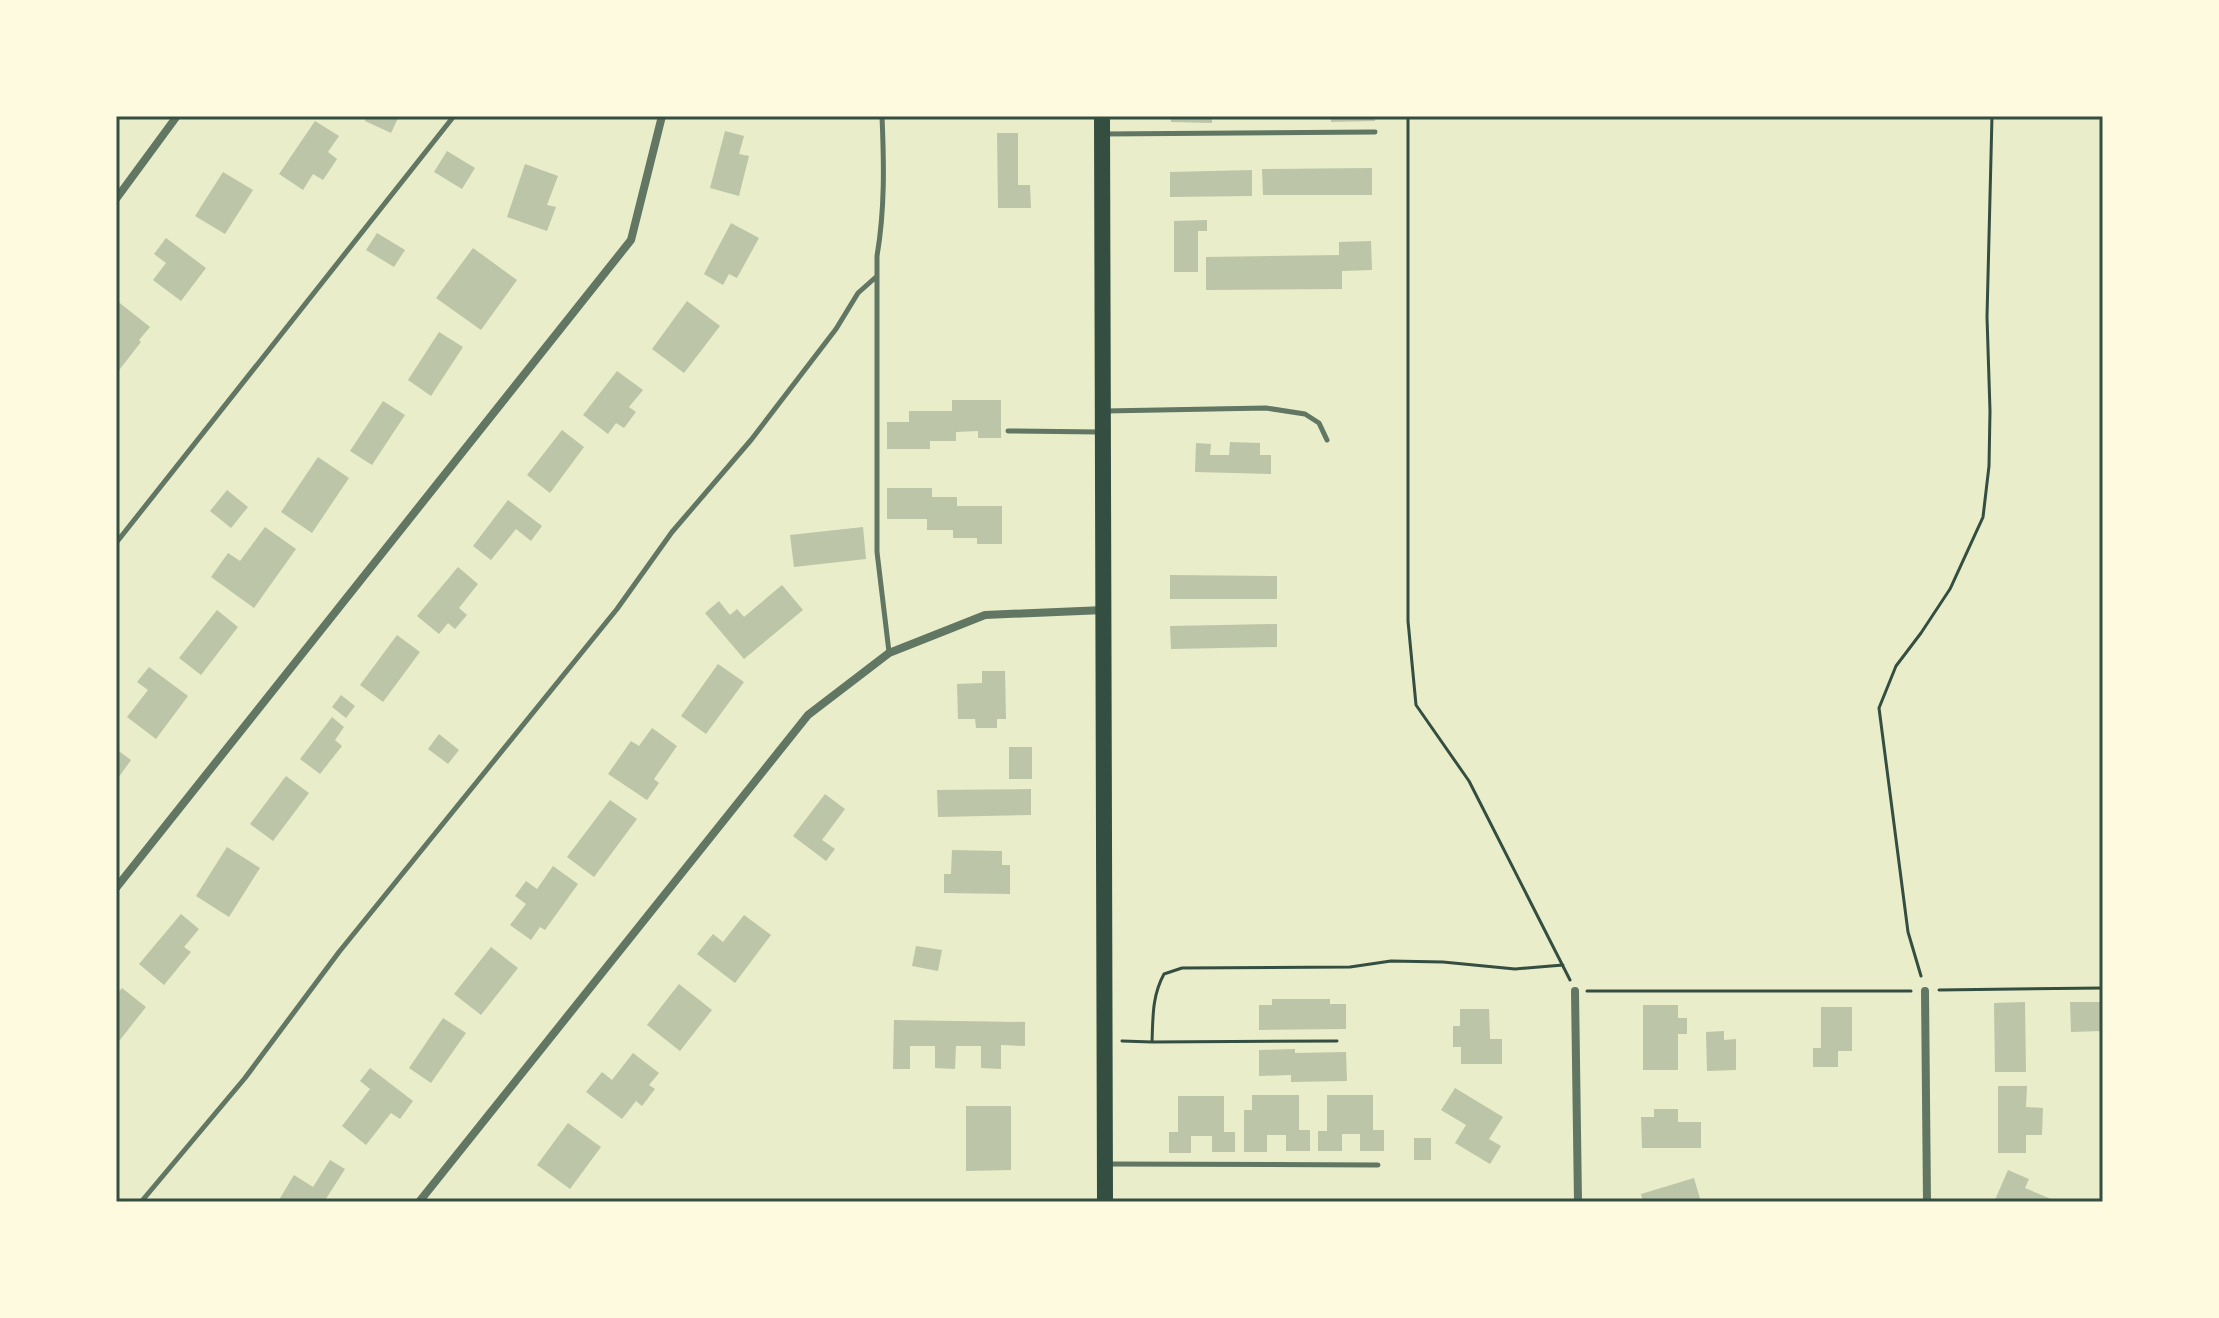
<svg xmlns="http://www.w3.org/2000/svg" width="2219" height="1318" viewBox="0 0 2219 1318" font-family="Mulish,sans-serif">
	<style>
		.building { fill: #bcc5a7 }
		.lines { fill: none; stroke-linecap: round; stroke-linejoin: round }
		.path { stroke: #344e41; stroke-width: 3 }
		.service { stroke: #617663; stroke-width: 5 }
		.minor { stroke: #617663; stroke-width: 8 }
		.secondary { stroke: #344e41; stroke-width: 16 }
		.neatline { fill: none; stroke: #344e41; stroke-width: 3 }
	</style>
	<rect width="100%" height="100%" fill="#e9edc9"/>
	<path class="building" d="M367,116H399L391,133L365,121Z
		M1171,116H1212V123L1171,122Z
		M1331,116H1375V121L1331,122Z
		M315,121L339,136L328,152L337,159L323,180L313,174L303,190L279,174Z
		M725,131L744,136L739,154L749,156L739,196L710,188Z
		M997,133H1018V185H1030L1031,208H998Z
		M447,151L475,168L462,189L434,172Z
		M525,164L558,176L547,205L556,207L547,231L507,217Z
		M1372,168V195H1263L1262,169Z
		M1252,170V196L1170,197V172Z
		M223,172L253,190L225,234L195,216Z
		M1207,220V231H1198V272H1174V221Z
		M731,223L759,238L737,278L729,274L723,285L704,274Z
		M377,233L405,250L394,267L366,250Z
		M166,238L206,268L181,301L153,280L166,263L154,254Z
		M1371,241L1372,270L1342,271V289L1206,290V257L1339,255V242Z
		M473,248L517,280L481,330L436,298Z
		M116,300L150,327L139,340L141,342L116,374Z
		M687,301L720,326L684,373L652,349Z
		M439,332L463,347L431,396L408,380Z
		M617,371L643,390L629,407L636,412L624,428L616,423L608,434L583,415Z
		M952,400H1001V438H978V431L956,432V441H930V449H887V422H909V411H952Z
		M383,401L405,415L372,465L350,451Z
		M562,430L584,447L550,493L527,475Z
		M1230,442L1260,443V455H1271V474L1195,472L1196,443L1211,444L1210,455H1229Z
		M318,457L349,478L312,533L281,512Z
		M887,488H932V497H957V506H1002V544H977V538H953V530H927V519H887Z
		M227,490L248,507L231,528L210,511Z
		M508,500L542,526L531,541L516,529L491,560L473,546Z
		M265,527L296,549L254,608L211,577L228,553L240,561Z
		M863,527L866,559L794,567L790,535Z
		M458,567L478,584L459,608L467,615L455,629L448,623L439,634L417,616Z
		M1170,575L1277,576V599H1170Z
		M782,585L803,610L744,659L705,613L719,601L730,615L737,609L744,617Z
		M217,610L238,627L201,675L179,658Z
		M1277,624V647L1171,649L1170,626Z
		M397,635L420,652L383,702L360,685Z
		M718,664L744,682L706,734L681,716Z
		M149,667L188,696L156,739L127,717L148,690L137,682Z
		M982,671H1005L1006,719H997V728H976L975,719H958L957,684L982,683Z
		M341,695L355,706L346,718L332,707Z
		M332,717L344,727L335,740L342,746L320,774L300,759Z
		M652,728L677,746L654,779L659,783L647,800L608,774L631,741L639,746Z
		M439,734L459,750L448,764L428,749Z
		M1009,747H1032V779H1009Z
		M116,749L131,760L116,781Z
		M286,776L309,793L273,841L250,824Z
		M1031,789V815L938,817L937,790Z
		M825,794L845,809L822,840L835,849L826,861L793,836Z
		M610,800L637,819L594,877L567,857Z
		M227,847L260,868L229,917L196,896Z
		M952,850L1002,851V865H1010V894L944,893V874H951Z
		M553,866L578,884L545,930L540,927L531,940L510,925L526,904L515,896L526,881L537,889Z
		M181,914L199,929L184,947L191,952L164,985L139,964Z
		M744,915L771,935L735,983L697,954L713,934L723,942Z
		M916,946L942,950L938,971L912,966Z
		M491,947L518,968L481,1015L454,994Z
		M679,984L712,1010L680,1051L647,1025Z
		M122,988L146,1007L116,1045V995Z
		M1272,999H1330V1004H1346V1029L1259,1030V1005H1272Z
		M2025,1002L2026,1072H1995L1994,1003Z
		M2070,1002H2100L2101,1031L2071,1032Z
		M1643,1005H1678V1018H1687V1034H1678V1070H1643Z
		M1821,1007H1852V1051H1838V1067H1813V1048H1821Z
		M1460,1009H1489L1490,1039H1502V1064H1461V1047H1453V1026H1460Z
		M443,1018L466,1033L431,1083L409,1068Z
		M894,1020L1025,1022V1046L1001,1045V1069L981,1068V1046H956L955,1069L935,1068V1046H910V1069H893Z
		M1724,1031V1040L1736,1039V1070L1707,1071L1706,1032Z
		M1295,1049V1053L1346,1052L1347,1081L1291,1082V1075L1259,1076V1050Z
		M633,1053L659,1073L649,1085L655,1089L642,1106L636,1101L622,1119L586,1092L602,1072L612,1080Z
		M370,1068L413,1101L400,1119L391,1113L366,1145L342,1126L370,1089L360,1081Z
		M1998,1086H2027L2026,1107L2043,1108L2042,1135H2026V1153H1998Z
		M1455,1088L1503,1117L1489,1139L1501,1146L1490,1164L1455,1143L1466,1125L1441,1110Z
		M1252,1095H1299V1130H1310V1151H1286V1135H1267V1152H1244V1110H1252Z
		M1327,1095H1373V1130H1384V1151H1360V1134H1342V1151H1318V1131H1327Z
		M1178,1096H1224V1132H1235V1152H1212V1136H1191V1153H1169V1132H1178Z
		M966,1106H1011V1170L966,1171Z
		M1654,1109H1678V1122H1701V1148H1642L1641,1117H1654Z
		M568,1123L601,1147L570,1189L537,1165Z
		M1414,1138H1431V1160H1414Z
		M330,1160L345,1169L324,1202H282L279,1200L294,1175L313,1187Z
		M2008,1170L2029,1179L2025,1188L2058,1202H1994Z
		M1694,1178L1701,1202H1643L1641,1194Z"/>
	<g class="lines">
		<path class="path" d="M1408,116V621L1416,705L1469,781L1570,980
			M1921,976L1908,932L1879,708L1896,666L1921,633L1950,589L1983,517L1989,466L1990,411L1987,317L1992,116
			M1939,990L2103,988
			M1587,991H1911
			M1122,1041L1152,1042C1153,1017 1152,996 1164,974L1182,968L1350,967L1391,961L1443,962L1515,969L1563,965
			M1152,1042L1337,1041"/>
		<path class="service" d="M882,116C884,163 885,209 877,256V552L889,652
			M1104,134L1375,132
			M1105,411L1266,408L1305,414L1319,423L1327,440
			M1008,431L1099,432
			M116,543L454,116
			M1106,1164L1378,1165
			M141,1202L245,1078L339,952L617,609L672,532L751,440L836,329L858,293L876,277"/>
		<path class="minor" d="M116,199L177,116
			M116,888L631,240L662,116
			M1575,991L1578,1202
			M1925,991L1927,1202
			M419,1202L808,715L889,653L985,615L1104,610"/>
		<path class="secondary" d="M1102,116L1105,1202"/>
	</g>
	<rect width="2219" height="1318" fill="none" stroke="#fefae0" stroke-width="236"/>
	<rect x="118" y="118" width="1983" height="1082" class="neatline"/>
</svg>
